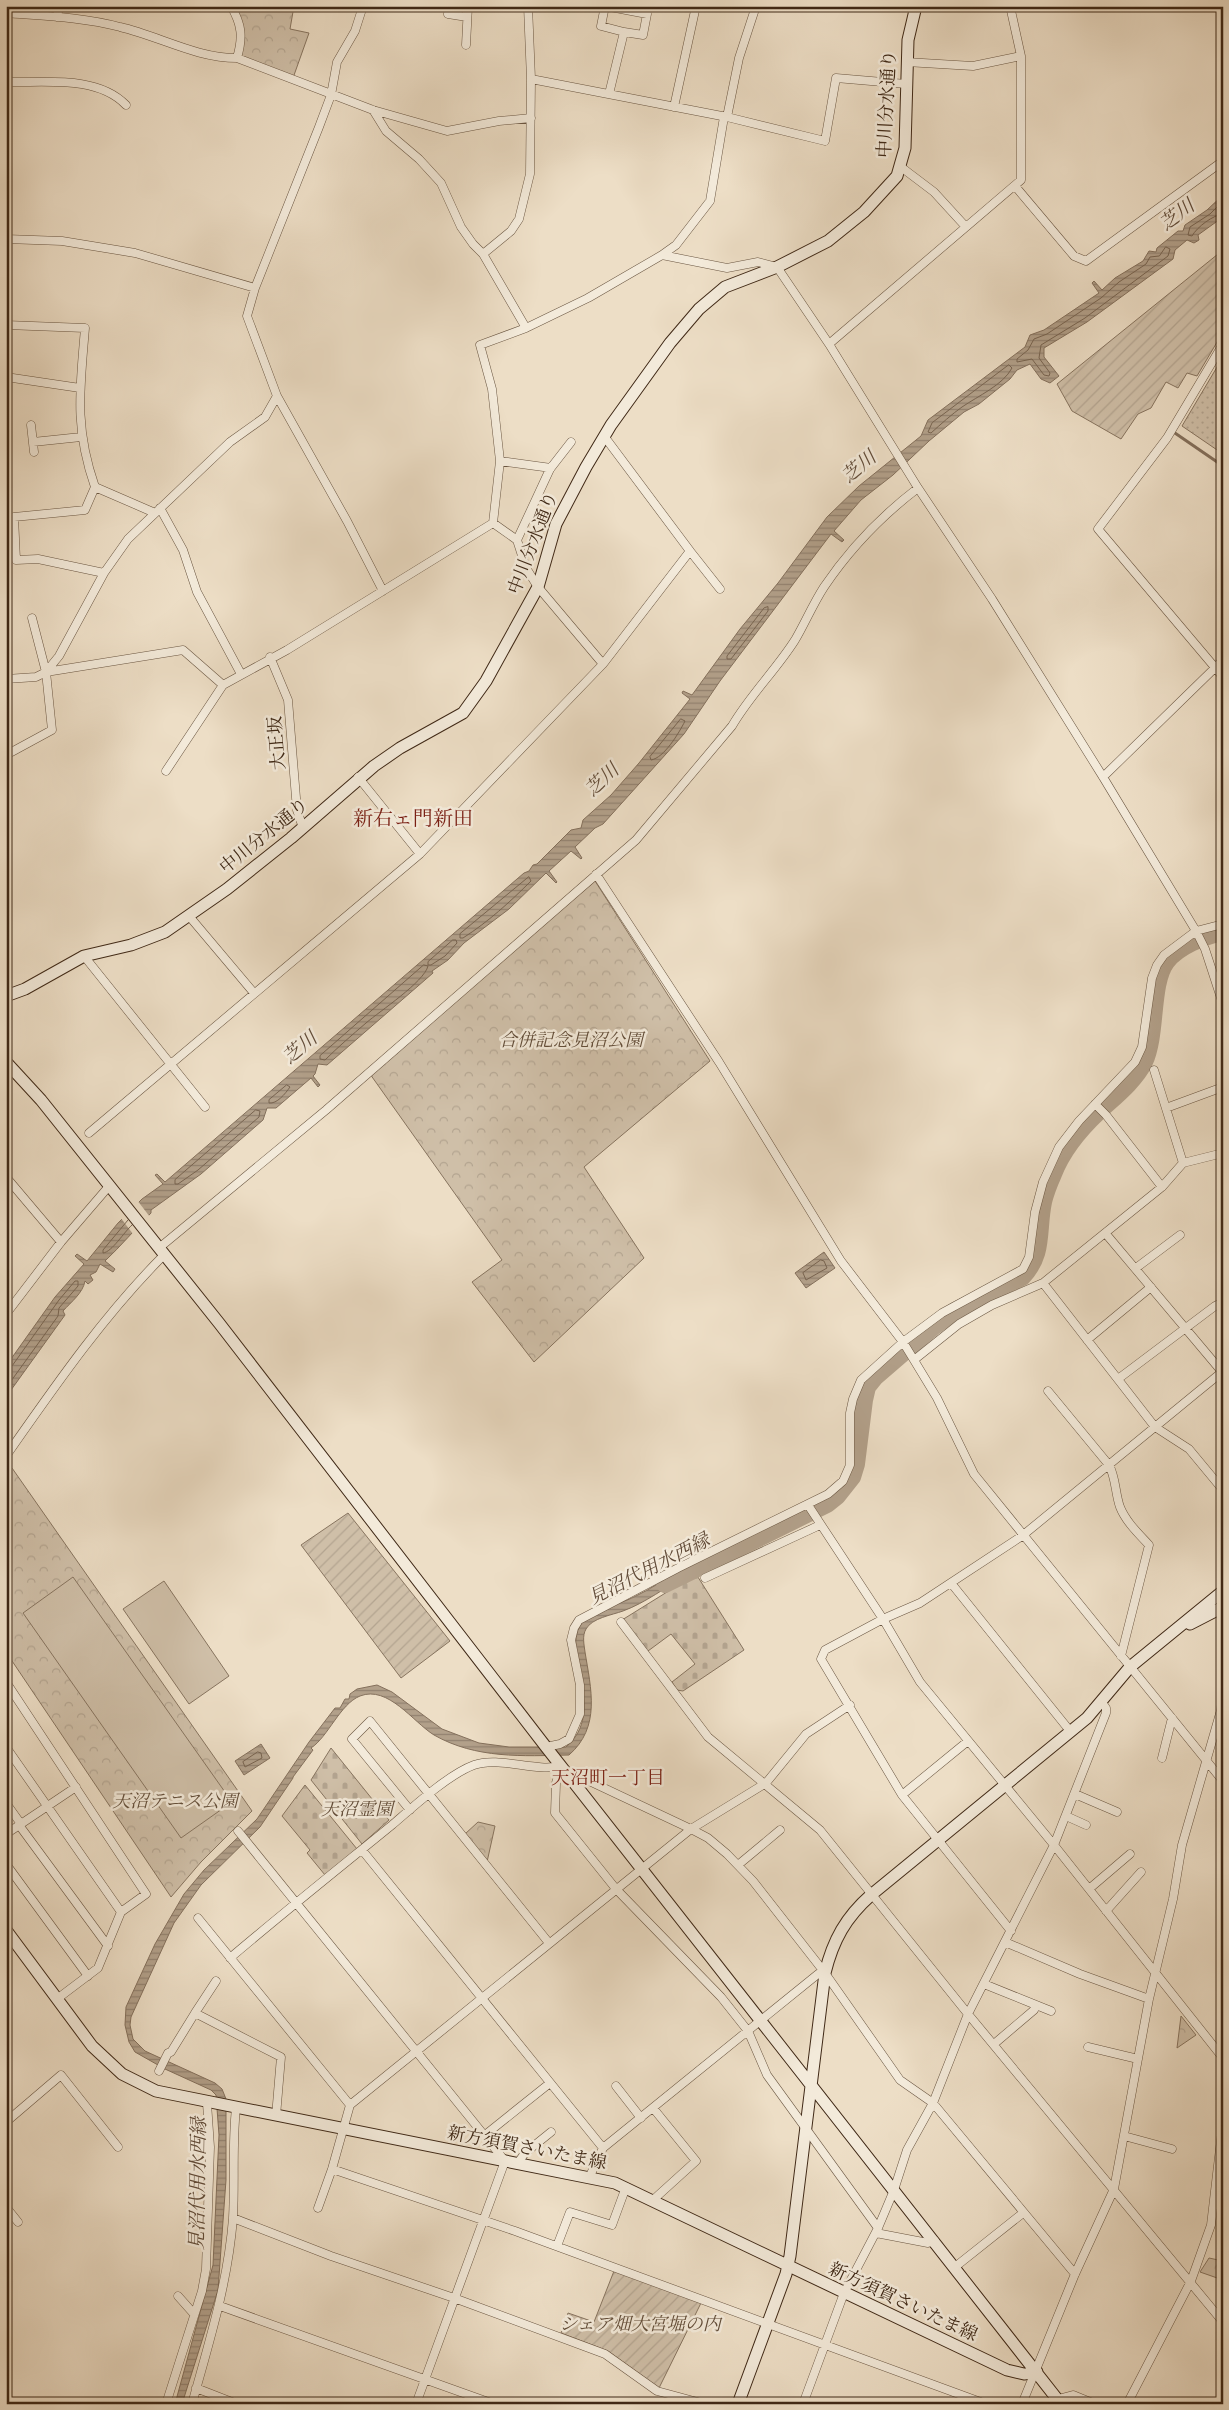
<svg xmlns="http://www.w3.org/2000/svg" width="1229" height="2410" viewBox="0 0 1229 2410" font-family="'IM FELL French Canon','Noto Serif JP',serif">
	<style>
		.grass { fill: url(#grass-dots); stroke: #87745f }
		.forest { fill: url(#forest-crowns); stroke: #87745f }
		.cemetery { fill: url(#cemetery-stones); stroke: #87745f }
		.garden { fill: url(#garden-furrows); stroke: #87745f }
		.pitch { fill: #cfbfa8; stroke: #87745f }
		.water { fill: url(#water-rules); stroke: #84705c }
		.pier { fill: #eddec6 }
		.lines { fill: none; stroke-linecap: round; stroke-linejoin: round }
		.shore { stroke: #786450; stroke-width: 1 }
		.stream { stroke: #84705c; stroke-width: 3 }
		.river { stroke: #b2a08a; stroke-width: 18 }
		.street-casing { stroke: #6a5642; stroke-width: 9 }
		.secondary-casing { stroke: #3f2816; stroke-width: 13 }
		.street { stroke: #f3eada; stroke-width: 8 }
		.secondary { stroke: #f3eada; stroke-width: 11 }
		.labels { text-anchor: middle; dominant-baseline: central; stroke-width: 5; stroke-linejoin: round; paint-order: stroke }
		.street-label { font-size: 18px; fill: #3f2816; stroke: #f3eada }
		.park-label { font-size: 18px; font-style: italic; fill: #634e3a; stroke: #f3eada }
		.water-label { font-size: 19px; font-style: italic; fill: #624c39; stroke: #f3eada }
		.neighbourhood-label { font-size: 19px; fill: #7a1f14; stroke: #f3eada }
		.quarter-label { font-size: 20px; fill: #7a1f14; stroke: #f3eada }
	</style>
	<defs>
		<pattern id="grass-dots" width="8" height="8" patternUnits="userSpaceOnUse" patternTransform="scale(1.25)"><rect width="8" height="8" fill="#cfbfa8"/><path d="M2 2h.1M6 6h.1" fill="none" stroke="#b3a490" stroke-width="1.8" stroke-linecap="round"/></pattern>
		<pattern id="forest-crowns" width="20" height="18" patternUnits="userSpaceOnUse" patternTransform="scale(1.25)"><rect width="20" height="18" fill="#cfbfa8"/><path d="M2 6a3 3 0 1 1 6 0M12 15a3 3 0 1 1 6 0" fill="none" stroke="#b3a490"/></pattern>
		<pattern id="cemetery-stones" width="16" height="16" patternUnits="userSpaceOnUse" patternTransform="scale(1.25)"><rect width="16" height="16" fill="#cfbfa8"/><path d="M2 7V4a2 2 0 0 1 4 0v3zM10 15v-3a2 2 0 0 1 4 0v3z" fill="#b3a490"/></pattern>
		<pattern id="garden-furrows" width="10" height="10" patternUnits="userSpaceOnUse" patternTransform="scale(1.25)"><rect width="10" height="10" fill="#cfbfa8"/><path d="M-1 1l2-2M0 10L10 0M9 11l2-2" fill="none" stroke="#b3a490"/></pattern>
		<pattern id="water-rules" width="6" height="5" patternUnits="userSpaceOnUse" patternTransform="scale(1.25)"><rect width="6" height="5" fill="#b2a08a"/><path d="M0 2.5h6" fill="none" stroke="#928270"/></pattern>
	</defs>
	<rect width="100%" height="100%" fill="#eddec6"/>
	<filter id="stains"><feTurbulence type="fractalNoise" baseFrequency=".004" numOctaves="4"/><feColorMatrix values="0 0 0 0 .2 0 0 0 0 .09 0 0 0 0 .02 0 0 0 .5 -.17"/></filter>
	<radialGradient id="worn" r=".72"><stop offset=".6" stop-color="#630" stop-opacity="0"/><stop offset="1" stop-color="#630" stop-opacity=".3"/></radialGradient>
	<path class="grass" d="M1223,357V454L1182,426Z"/>
	<path class="forest" d="M232,6H294L290,29L309,33L293,78L240,57L243,39Z
		M595,881L710,1061L584,1167L644,1258L534,1362L472,1282L502,1260L370,1074Z
		M12,1468L252,1811L201,1862L171,1897L6,1652V1475Z
		M478,1822L495,1826L487,1862L465,1834Z
		M1181,2016L1196,2035L1177,2048Z
		M1209,2258L1223,2261V2280L1200,2272Z"/>
	<path class="cemetery" d="M696,1574L744,1650L683,1691L677,1690L672,1682L695,1664L671,1634L648,1651H645L622,1620Z
		M331,1748L389,1820L362,1844L311,1780Z
		M305,1785L357,1849L325,1875L307,1853L310,1850L282,1816Z"/>
	<path class="garden" d="M1223,250V332L1197,376L1187,373L1178,388L1166,382L1151,408L1138,414L1121,439L1072,411L1057,384Z
		M348,1513L450,1641L401,1678L301,1545Z
		M614,2271L701,2303L659,2388L608,2351L561,2333L568,2313L594,2322Z"/>
	<path class="pitch" d="M73,1577L232,1802L181,1838L23,1613Z
		M164,1581L229,1676L189,1704L123,1609Z"/>
	<path class="water" d="M1223,195V217L1198,235L1199,240L1194,243L1187,240L1175,250L1173,259L1087,322L1044,348V357L1059,376L1050,383L1041,379L1030,364L1017,370L1010,379L979,404L964,412L929,441L893,475L861,500L834,531L844,540L842,542L831,534L720,681L684,734L603,824L595,828L575,847L582,858L581,859L571,851L549,871L557,882L556,883L546,873L509,909L464,943L448,960L432,971L433,973L327,1065L318,1064L315,1074L313,1076L320,1085L318,1087L311,1078L276,1108H267L263,1120L201,1174L151,1210V1213C135,1229 121,1246 105,1261L115,1269L113,1272L100,1264L96,1272L90,1275L93,1280L88,1284L85,1281C83,1293 71,1302 63,1311L65,1315L6,1397V1366L55,1297L84,1264L75,1256L77,1254L87,1261L118,1223L142,1199L163,1184L155,1175L157,1174L165,1182L503,891L524,873L529,871L533,865L537,864L571,830L581,828L583,820L611,795L639,763L690,699L682,693L683,691L692,695L740,629L778,583L827,517L859,486L921,436L928,420L1025,347L1030,335L1044,330L1099,293L1092,283L1094,281L1102,290L1115,278L1143,261L1149,251L1156,252L1157,248L1178,231H1183L1185,225L1207,210Z
		M824,1252L835,1268L806,1288L795,1273Z
		M683,1568L687,1575C666,1587 645,1603 623,1611C612,1615 592,1618 586,1629C582,1636 584,1644 585,1652C591,1689 601,1727 569,1755C523,1756 476,1759 434,1735C413,1722 388,1685 360,1696C340,1704 328,1737 311,1748L313,1750L293,1777V1778L260,1827L201,1885L174,1923L131,2017L130,2025L133,2039L145,2051L215,2083L222,2089L226,2099V2180L218,2290L182,2404H175L213,2265L219,2135L216,2095L211,2090L165,2069L135,2052L129,2042L125,2025L126,2007L155,1944L184,1894L204,1870L257,1819L309,1742L335,1708H340L345,1699H349L350,1694L357,1689L377,1685L392,1692L442,1729L479,1743L509,1747H566C609,1710 558,1653 583,1621C593,1608 619,1605 634,1597C651,1589 667,1578 683,1568Z
		M261,1744L270,1758L244,1775L235,1761Z"/>
	<path class="pier" d="M137,1200L150,1217L133,1234L120,1217Z"/>
	<g class="lines">
		<path class="shore" d="M1223,201L1210,214L1190,227L1188,235L1192,236C1197,227 1213,215 1223,214
			M1166,247L1170,249L1168,256L1085,318L1041,345L1039,358L1050,373L1049,376L1044,375L1032,359L1017,362V359L1028,350L1034,339L1047,334L1101,298L1119,282L1146,264L1150,257L1159,256Z
			M1009,365L1012,368C1003,385 978,396 962,407C952,414 941,424 931,433L928,432L932,423Z
			M768,607V611L731,659H727V656L764,608Z
			M681,719L685,721C679,733 664,758 651,760L650,757Z
			M529,877L531,881C510,902 488,922 463,938H460V934Z
			M453,940H456L457,943L445,956L431,965H428V962Z
			M424,965L428,966C424,982 380,1011 366,1023C352,1035 338,1047 325,1060L320,1059V1056Z
			M287,1085L290,1087C285,1094 277,1104 269,1103V1100Z
			M256,1110L260,1111L259,1117L198,1170L178,1184H175V1180Z
			M128,1220L103,1250V1253C112,1252 124,1232 132,1225
			M821,1260L824,1261L827,1268L806,1280L803,1273Z
			M6,1368L12,1366L59,1300L75,1281H78V1286L59,1308L58,1316L6,1388
			M258,1752L261,1753L262,1758L245,1767L243,1762Z"/>
		<path class="stream" d="M1172,431L1223,466"/>
		<path class="river" d="M665,1584L827,1504L837,1496L852,1477L856,1464L864,1400L867,1387L875,1377L933,1327L955,1311L1022,1277C1044,1254 1037,1231 1043,1202C1045,1193 1049,1183 1053,1174C1062,1151 1080,1129 1098,1112C1113,1098 1135,1081 1144,1062C1157,1034 1150,984 1166,962C1178,946 1204,936 1223,932"/>
		<g class="street-casing">
			<path id="street" d="M231,6C242,25 243,37 237,58
				M449,6L448,14L467,17
				M605,6L647,14L643,35L624,32L609,94
				M605,6L601,26L624,32
				M6,13C44,16 82,17 120,27C159,36 196,58 237,58L373,110L447,131L499,121L531,118
				M57,17L59,6
				M466,45L468,6
				M906,62L973,66L1021,56
				M531,79L727,117L825,141L836,78L906,84
				M6,82C45,83 97,75 126,105
				M674,107L696,6
				M373,110L386,131L419,159L441,183L461,227L473,244L483,254L526,328L588,298L662,255L727,268L758,262L777,267L829,344L918,488L992,599L1103,777L1196,931L1205,949L1223,1004
				M727,117L739,58L756,6
				M901,167L934,192L966,227
				M1015,186L1074,256L1086,261L1223,161
				M6,239L62,241L135,253L255,288L319,127L331,95L337,62L355,31L363,6
				M483,254L511,231L519,219L530,174L531,79L528,6
				M662,255L676,245L710,201L724,117
				M255,288L247,316L277,396L347,521L383,591
				M6,325L85,328C80,389 74,427 95,487L155,513
				M526,328L480,345L492,389L500,461L493,523L517,540L526,568L538,587L603,664
				M829,344L1021,180V56L1010,6
				M1223,344L1167,438L1098,529L1223,677
				M6,377L80,388
				M31,425L34,452
				M33,442L81,437
				M500,461L551,468
				M95,487L85,510L14,517L16,560L38,559L104,573
				M160,508L183,550L197,592L241,674
				M517,540L550,469L571,442
				M690,551L720,589
				M270,657L288,700L297,810L303,828
				M46,672L183,650L223,685L287,650L493,523
				M6,679L36,677L46,672L59,656L104,573L128,539L230,442L265,417L277,396
				M6,755L52,730L46,672L32,618
				M166,771L223,685
				M358,777L420,854
				M1103,777L1223,660
				M596,874L719,1062L841,1261L903,1342L937,1398L974,1474L1223,1781
				M189,916L254,993
				M84,956L205,1107
				M1154,1070L1183,1163
				M1095,1104L1106,1115L1162,1187
				M1166,1108L1223,1087
				M89,1133L420,854L603,664L690,551L604,436
				M6,1177L61,1242
				M1106,1234L1223,1373
				M159,1248L326,1110L636,840L732,726C750,695 776,670 795,640C805,623 813,604 824,587C851,547 880,517 918,488
				M1136,1268L1180,1235
				M1043,1283L1155,1427L1189,1449L1223,1490
				M6,1314L61,1242L110,1185
				M1087,1340L1151,1287
				M914,1360L959,1324L992,1305L1043,1283L1162,1187L1183,1163L1223,1153
				M1118,1379L1215,1306L1223,1302
				M1048,1391L1109,1465C1116,1478 1115,1493 1120,1507C1126,1522 1139,1534 1149,1545L1121,1656
				M6,1456C55,1386 104,1315 164,1255
				M808,1505L883,1619L920,1682L1054,1845L1223,2058
				M705,1578L820,1525
				M951,1583L1070,1731
				M621,1622L708,1737L820,1830L968,2014L1223,2322
				M6,1682L146,1894L121,1912L98,1968L57,1999
				M6,1747L121,1912
				M546,1747L560,1744L569,1739L580,1714V1685L571,1640L574,1628L579,1620L678,1568L828,1494L843,1481L850,1465V1413L853,1399L861,1380L903,1342L942,1313L1023,1269L1029,1257L1035,1212L1043,1182L1059,1147L1079,1121L1135,1062L1142,1047L1152,978L1157,965L1164,955L1196,931L1223,924
				M1162,1758L1172,1718
				M561,1766L556,1783L555,1813L616,1889L721,1997L748,2031L767,2075L878,2228
				M576,1784L589,1781L691,1829L708,1838L727,1854L753,1881L825,1973L900,2080L933,2103L1075,2274
				M1075,1794L1117,1812
				M902,1795L968,1741
				M6,1803L21,1824
				M410,1810L352,1739L370,1721L549,1943
				M1066,1816L1086,1825
				M19,1825L108,1946
				M238,1831L505,2161L416,2404
				M6,1834L76,1787
				M362,1850L603,2148
				M6,1864L88,1976
				M738,1865L780,1830
				M1089,1889L1130,1854
				M1106,1911L1141,1872
				M198,1918L350,2105
				M1011,1931L902,1795L821,1659L825,1650L883,1619L920,1603L1022,1536L1222,1372
				M1005,1942L1080,1974L1149,1999
				M230,1958C283,1913 338,1869 392,1825C413,1807 449,1774 474,1765C499,1756 534,1772 561,1766
				M984,1984L1051,2011
				M195,2013L216,1981
				M994,2044L1034,2010L1036,2005
				M1088,2047L1138,2059
				M159,2071L168,2053L171,2052L195,2013L281,2057L276,2116
				M616,2086L641,2118
				M6,2122L61,2075L118,2147
				M485,2135L550,2083
				M1124,2136L1172,2149
				M517,2164L525,2153L551,2132
				M332,2169L515,2231L986,2404
				M589,2178L603,2148L818,1974L825,1973
				M653,2200L696,2161L653,2108
				M6,2207L18,2222
				M318,2208L332,2169L350,2105L691,1829L766,1783L806,1734L850,1705
				M233,2218L331,2256L454,2298L605,2354L657,2391L705,2404
				M876,2233L928,2243L935,2241
				M557,2246L570,2212L612,2225L626,2187
				M955,2267L1023,2213
				M178,2296L194,2314
				M220,2306L494,2404
				M196,2388L237,2404
				M1058,2399L1073,2395L1095,2404
				M166,2404L202,2291L206,2269L210,2147L207,2103
				M192,2404C209,2342 228,2283 233,2218C235,2182 232,2145 236,2108
				M803,2404L844,2293L878,2228L894,2190L907,2150L933,2103L968,2014L1054,1845L1106,1713V1708L1101,1701
				M1022,2404L1075,2274L1114,2189L1149,1999L1173,1899L1182,1845L1221,1710L1223,1690
				M1127,2404L1191,2281L1211,2225L1223,2123"/>
		</g>
		<g class="secondary-casing">
			<path id="secondary" d="M6,996L25,989L84,956L131,945L165,932L227,889L291,838L374,766L400,748L463,713L486,681L538,587L556,524L586,467L611,425L670,343L699,309L725,287L777,267L828,241L864,212L897,176L905,148L908,40L916,6
				M6,1062L41,1100L219,1323L546,1747L1061,2404
				M1190,1624L1223,1607
				M6,1930L92,2046L122,2074L156,2091L615,2183L1007,2370L1024,2374L1037,2372
				M738,2404L786,2274L790,2256L825,1973C833,1940 846,1917 871,1895L1087,1718L1130,1667L1223,1591"/>
		</g>
		<use href="#street" class="street"/>
		<use href="#secondary" class="secondary"/>
	</g>
	<g class="labels">
		<g class="street-label">
			<text transform="translate(887 104) rotate(-87)">中川分水通り</text>
			<text transform="translate(533 543) rotate(-69)">中川分水通り</text>
			<text transform="translate(277 743) rotate(-95)">大正坂</text>
			<text transform="translate(264 836) rotate(-39)">中川分水通り</text>
			<text transform="translate(527 2148) rotate(11)">新方須賀さいたま線</text>
			<text transform="translate(903 2302) rotate(25)">新方須賀さいたま線</text>
		</g>
		<g class="park-label">
			<text x="571" y="1040">合併記念見沼公園</text>
			<text x="175" y="1801">天沼テニス公園</text>
			<text x="357" y="1809">天沼霊園</text>
			<text x="640" y="2324">シェア畑大宮堀の内</text>
		</g>
		<g class="water-label">
			<text transform="translate(1177 215) rotate(-37)">芝川</text>
			<text transform="translate(859 467) rotate(-40)">芝川</text>
			<text transform="translate(602 780) rotate(-43)">芝川</text>
			<text transform="translate(300 1048) rotate(-40)">芝川</text>
			<text transform="translate(649 1569) rotate(-27)">見沼代用水西縁</text>
			<text transform="translate(198 2184) rotate(-89)">見沼代用水西縁</text>
		</g>
		<g class="neighbourhood-label">
			<text x="608" y="1778">天沼町一丁目</text>
		</g>
		<g class="quarter-label">
			<text x="413" y="818">新右ェ門新田</text>
		</g>
	</g>
	<rect width="1229" height="2410" fill="none" stroke="#eddec6" stroke-width="25"/>
	<rect x="8" y="8" width="1214" height="2395" fill="none" stroke="#3f2816" stroke-width="2.5"/>
	<rect x="12" y="12" width="1204" height="2385" fill="none" stroke="#3f2816"/>
	<rect width="100%" height="100%" filter="url(#stains)"/>
	<rect width="100%" height="100%" fill="url(#worn)"/>
</svg>
